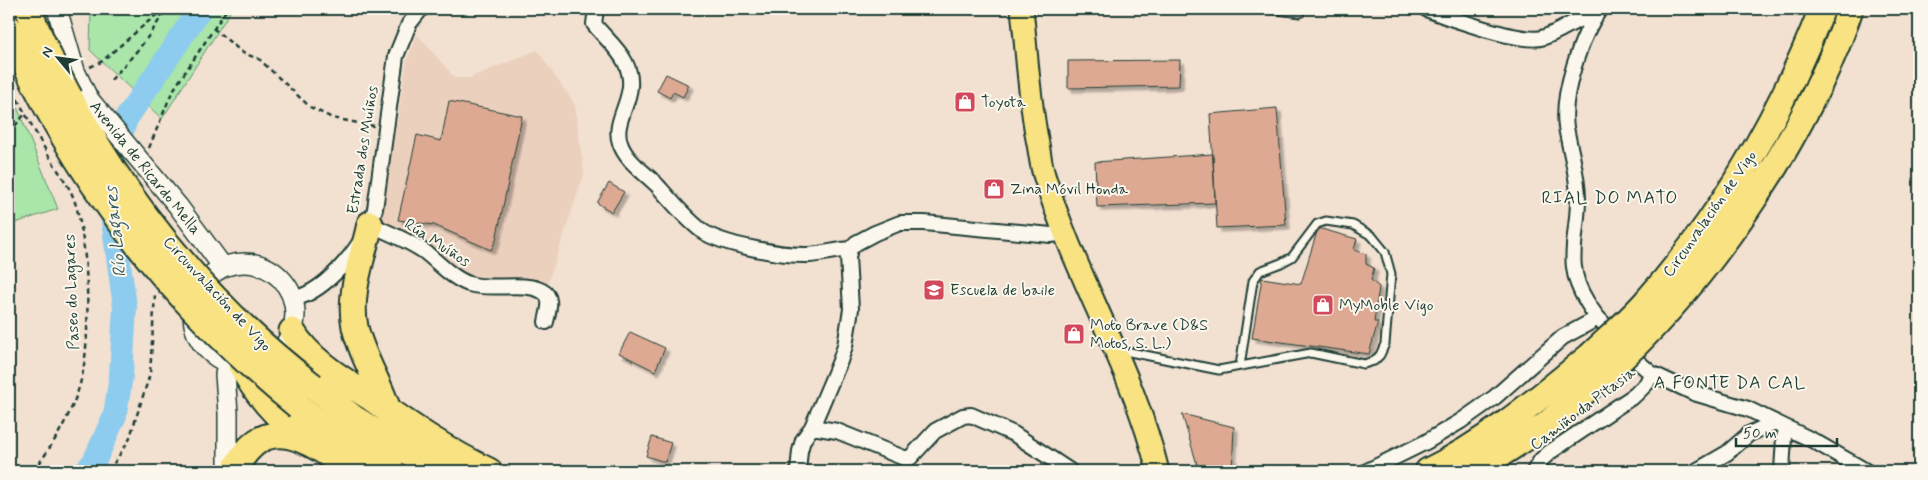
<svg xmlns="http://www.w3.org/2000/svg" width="1928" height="480" viewBox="0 0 1928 480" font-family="Mynerve,sans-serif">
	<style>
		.built { fill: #ecd0be }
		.green { fill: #aae5aa; stroke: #64916f }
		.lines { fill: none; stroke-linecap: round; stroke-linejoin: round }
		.river { stroke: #8dccee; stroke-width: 24 }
		.building { fill: #dea992; stroke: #1f3d34; filter: url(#shadow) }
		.service-casing { stroke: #1f3d34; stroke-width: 11 }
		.minor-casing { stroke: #1f3d34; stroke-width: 18 }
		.secondary-casing { stroke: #1f3d34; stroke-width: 22 }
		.primary-casing { stroke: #1f3d34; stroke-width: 25 }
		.motorway-casing { stroke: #1f3d34; stroke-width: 29 }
		.path { stroke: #1f3d34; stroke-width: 2.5; stroke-dasharray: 5 4; stroke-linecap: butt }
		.service { stroke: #fbf7ec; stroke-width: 7 }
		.minor { stroke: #fbf7ec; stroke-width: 14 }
		.secondary { stroke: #fbf7ec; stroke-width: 19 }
		.primary { stroke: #f8e281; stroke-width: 21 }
		.motorway { stroke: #f8e281; stroke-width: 25 }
		.secondary-bridge-casing { stroke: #1f3d34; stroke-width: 22; stroke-linecap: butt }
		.motorway-bridge-casing { stroke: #1f3d34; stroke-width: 29; stroke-linecap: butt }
		.secondary-bridge { stroke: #fbf7ec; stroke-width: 19 }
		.motorway-bridge { stroke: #f8e281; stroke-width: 25 }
		.labels { text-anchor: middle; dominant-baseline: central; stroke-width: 4; stroke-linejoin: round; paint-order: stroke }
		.poi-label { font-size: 16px; fill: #1f3d34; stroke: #fbf7ec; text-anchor: start }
		.street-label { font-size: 16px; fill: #1f3d34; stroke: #fbf7ec }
		.neighbourhood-label { font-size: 18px; letter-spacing: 1px; fill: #1f3d34; stroke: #fbf7ec }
		.water-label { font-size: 18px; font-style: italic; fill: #355a59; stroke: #fbf7ec }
	</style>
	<defs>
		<filter id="shadow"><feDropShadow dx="4" dy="4" stdDeviation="1" flood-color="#0004"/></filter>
	</defs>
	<rect width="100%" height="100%" fill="#f2e0d1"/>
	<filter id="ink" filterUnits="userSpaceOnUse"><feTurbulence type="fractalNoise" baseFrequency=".02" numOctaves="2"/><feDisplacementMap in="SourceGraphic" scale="10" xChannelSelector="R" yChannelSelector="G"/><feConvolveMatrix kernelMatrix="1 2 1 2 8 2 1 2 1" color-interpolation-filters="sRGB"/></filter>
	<g filter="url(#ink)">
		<path class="built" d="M417,34L455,78H469L537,50L575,105L584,174L547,286L529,282L486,284L449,269L427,248L381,220L407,60Z"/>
		<path class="green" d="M91,9H232L162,119L90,50Z
			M9,87L58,209L9,225Z"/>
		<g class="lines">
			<path class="river" d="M86,471L94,462L115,415L121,376L125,307L111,206L110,169L126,119L200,9"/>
		</g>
		<path class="building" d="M1180,60L1179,86L1068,88V61Z
			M666,74L689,85L683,97L673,92L670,98L657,91Z
			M449,101L522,116L496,240L491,250L434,225L398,220L417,135L441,141Z
			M1277,108L1286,225L1217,228L1210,114Z
			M1213,154L1215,203L1097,207L1095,162Z
			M609,183L624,192L612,212L597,203Z
			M1318,228L1357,239L1354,250L1366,254V264L1374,268L1371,280L1379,287L1374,322H1378L1369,354L1252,338L1262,278L1301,284Z
			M630,332L665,348L655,371L619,353Z
			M1182,414L1234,427L1232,471H1199Z
			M652,437L671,443L665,462L646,456Z"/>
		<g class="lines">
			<g class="service-casing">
				<path id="service" d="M1271,9L1300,13
					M1120,350L1219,370L1311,353L1364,364L1374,361L1380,355L1385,344L1391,274L1385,252L1372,236L1353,225L1326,221L1317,224L1292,257L1281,263L1260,271L1253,281L1240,366"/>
			</g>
			<g class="minor-casing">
				<path id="minor" d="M596,9L594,24C604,37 618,48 625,62C642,95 611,117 620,143C626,161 644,172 657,185C671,201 685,218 702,231C722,245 785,256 809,255C823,254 836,250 850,249
					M1426,9C1449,18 1519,43 1541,38C1560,33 1576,18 1597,12
					M1600,9C1581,36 1561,95 1566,127C1570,151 1578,175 1578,199C1578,238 1563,265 1587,302C1591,309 1596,317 1603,323
					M370,224C388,233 408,240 425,252C439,263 452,278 469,284C491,291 523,281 542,291C554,297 548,311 546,322
					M293,299C328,291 366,243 375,209L396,56L409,24L421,9
					M1637,361L1651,373L1694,393L1748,409L1814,441L1866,471
					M812,427L837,431L904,458H910L935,431L963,416L971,415L1014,434L1070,471
					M798,471L800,451L803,440L812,427L840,361L845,346L851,309L848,257L850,249L856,243L875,233L900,223H924L1051,235L1064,233
					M1367,471L1426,442L1461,421L1495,397L1563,337L1598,318
					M1534,471L1541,460L1550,452L1635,395L1647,383L1651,373
					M1696,471L1727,453L1749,434L1775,422
					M1782,471L1784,437L1787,428"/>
			</g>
			<g class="secondary-casing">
				<path id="secondary" d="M57,9L75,71L88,98
					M131,150L178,206L223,267
					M193 314a51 51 0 1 1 102 0a51 51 0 1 1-102 0Z
					M227,363L225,375L228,413V471"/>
			</g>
			<g class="primary-casing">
				<path id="primary" d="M1022,9C1027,54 1029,100 1038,144C1040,155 1041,167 1045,178C1076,278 1133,369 1158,471"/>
			</g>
			<g class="motorway-casing">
				<path id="motorway" d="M370,224C363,257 348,293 355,327C362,357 379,382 388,410
					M292,331C309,360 343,380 371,398C409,425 447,451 489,471
					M241,365C255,394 278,417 302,438
					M313,386L355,419L439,471
					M298,406L325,427L392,471
					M234,471C266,407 310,441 352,471
					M1428,471C1488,442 1539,398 1590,356
					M1474,471L1546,425L1607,372"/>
			</g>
			<path class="path" d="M213,28L243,53L259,59L310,107L332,118L374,126
				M90,67L101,62L163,9
				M111,80C131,58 152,36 165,9
				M9,83C22,108 35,132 49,156C56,168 65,180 71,192C89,230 92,340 81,380C73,413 53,444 34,471
				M9,133L25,114
				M149,148L172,92L227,9
				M109,471L129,440L150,374L155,294"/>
			<use href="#service" class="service"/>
			<use href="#minor" class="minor"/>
			<use href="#secondary" class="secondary"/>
			<use href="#primary" class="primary"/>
			<use href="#motorway" class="motorway"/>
			<g class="secondary-bridge-casing">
				<path id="secondary-bridge" d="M88,98L131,150"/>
			</g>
			<g class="motorway-bridge-casing">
				<path id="motorway-bridge" d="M28,9C88,155 187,290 313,386
					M9,28C71,176 173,305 298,406
					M1590,356C1608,339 1628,322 1645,303C1722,217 1780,116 1822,9
					M1607,372C1674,312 1728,242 1775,166C1805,116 1832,65 1850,9"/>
			</g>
			<use href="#secondary-bridge" class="secondary-bridge"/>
			<use href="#motorway-bridge" class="motorway-bridge"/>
		</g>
	</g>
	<defs>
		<g id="shop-square" transform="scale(1.125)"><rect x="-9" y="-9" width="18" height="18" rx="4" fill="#d1495b" stroke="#fbf7ec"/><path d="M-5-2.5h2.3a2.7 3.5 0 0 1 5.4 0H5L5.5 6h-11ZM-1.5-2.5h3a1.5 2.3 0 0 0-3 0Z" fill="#fff"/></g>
		<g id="school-square" transform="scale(1.125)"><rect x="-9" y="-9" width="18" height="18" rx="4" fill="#d1495b" stroke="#fbf7ec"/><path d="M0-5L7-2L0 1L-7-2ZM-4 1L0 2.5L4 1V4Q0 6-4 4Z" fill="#fff"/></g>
	</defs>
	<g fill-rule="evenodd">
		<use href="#shop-square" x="965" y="102"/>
		<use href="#shop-square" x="994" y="189"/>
		<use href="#school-square" x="934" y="290"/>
		<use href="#shop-square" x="1323" y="305"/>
		<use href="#shop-square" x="1074" y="334"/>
	</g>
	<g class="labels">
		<g class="poi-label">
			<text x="981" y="102">Toyota</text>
			<text x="1010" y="189">Zina Móvil Honda</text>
			<text x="950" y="290">Escuela de baile</text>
			<text x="1339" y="305">MyMoble Vigo</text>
			<text x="1090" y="325">Moto Brave (D&amp;S<tspan x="1090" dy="18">Motos, S. L.)</tspan></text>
		</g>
		<g class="street-label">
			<text transform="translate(363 150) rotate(-81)">Estrada dos Muíños</text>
			<text transform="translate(145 168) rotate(51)">Avenida de Ricardo Mella</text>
			<text transform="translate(1710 214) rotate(-55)">Circunvalación de Vigo</text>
			<text transform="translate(437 243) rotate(33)">Rúa Muíños</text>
			<text transform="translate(72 292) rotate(-92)">Paseo do Lagares</text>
			<text transform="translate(217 294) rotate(47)">Circunvalación de Vigo</text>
			<text transform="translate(1583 409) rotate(-37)">Camiño da Pitasia</text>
		</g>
		<g class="neighbourhood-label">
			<text x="1610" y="198">RIAL DO MATO</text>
			<text x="1730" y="383">A FONTE DA CAL</text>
		</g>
		<g class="water-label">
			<text transform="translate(116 232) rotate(-96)">Río Lagares</text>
		</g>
	</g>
	<rect width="1928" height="480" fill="none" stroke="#fbf7ec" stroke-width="30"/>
	<rect x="15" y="15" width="1898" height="450" fill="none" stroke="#1f3d34" stroke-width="2" filter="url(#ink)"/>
	<g transform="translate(58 58) rotate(299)" stroke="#fbf7ec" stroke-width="4" paint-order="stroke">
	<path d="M0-4L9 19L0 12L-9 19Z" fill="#1f3d34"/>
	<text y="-8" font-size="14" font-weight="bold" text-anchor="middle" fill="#1f3d34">N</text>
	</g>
	<path d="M1736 438v8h101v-8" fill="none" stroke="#1f3d34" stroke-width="2.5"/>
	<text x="1743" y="438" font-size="15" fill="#1f3d34" stroke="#fbf7ec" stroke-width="4" paint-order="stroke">50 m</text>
</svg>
